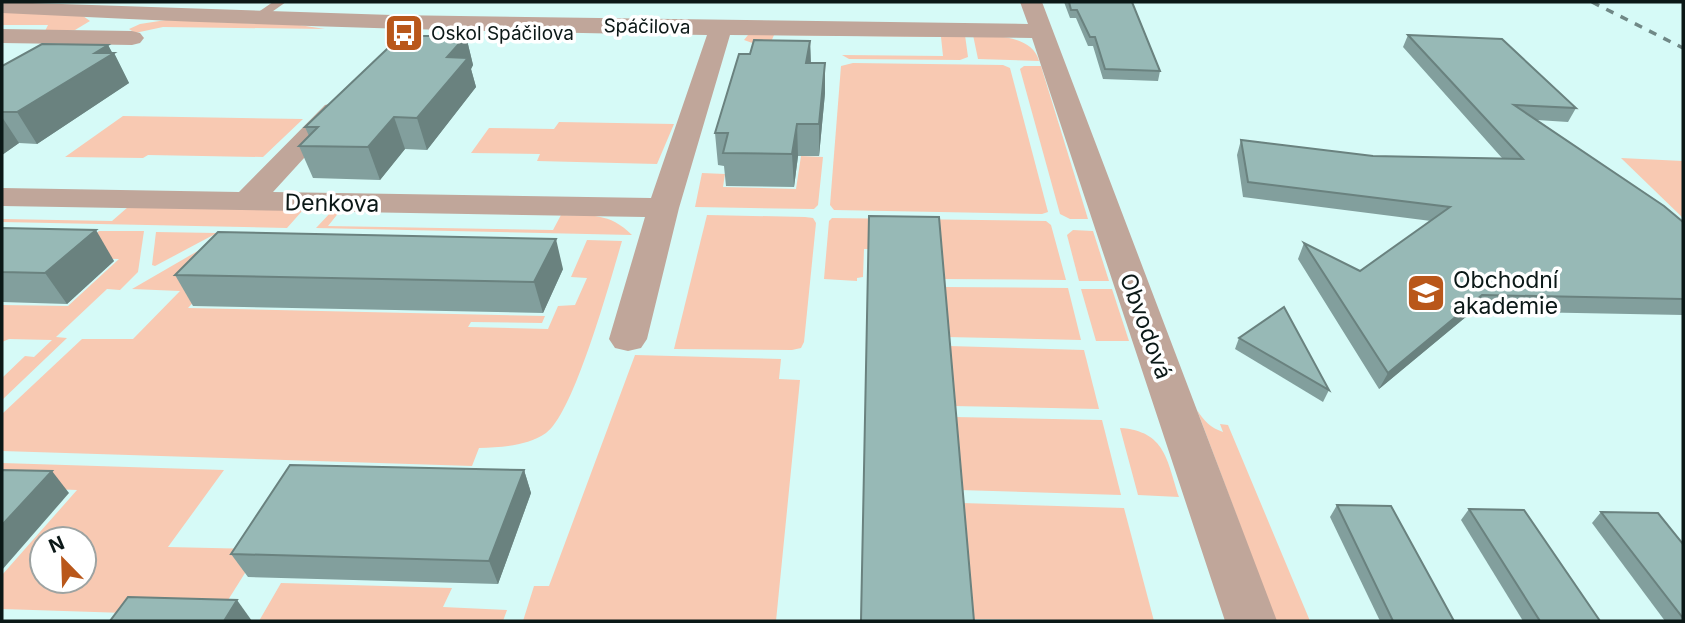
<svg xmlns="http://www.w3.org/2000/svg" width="1685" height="623" font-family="Inter,sans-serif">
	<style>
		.green { fill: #f8c9b2; fill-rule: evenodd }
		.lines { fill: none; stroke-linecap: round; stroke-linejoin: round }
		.lane { fill: #c0a69a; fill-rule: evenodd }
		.street { fill: #c0a69a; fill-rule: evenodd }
		.rail { stroke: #708886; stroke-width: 3.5; stroke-dasharray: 8 8; stroke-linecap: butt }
		.wall { fill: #829f9d }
		.shaded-wall { fill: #6a827f }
		.building { fill: #97b9b6; stroke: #6a827f; stroke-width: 2 }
		.labels { text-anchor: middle; stroke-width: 7; stroke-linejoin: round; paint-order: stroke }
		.far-street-label { font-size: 19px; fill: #0b1817; stroke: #fff }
		.far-poi-label { font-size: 19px; fill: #0b1817; stroke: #fff; text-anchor: start }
		.street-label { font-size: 23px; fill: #0b1817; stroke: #fff }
		.poi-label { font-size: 23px; fill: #0b1817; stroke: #fff; text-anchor: start }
	</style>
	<rect width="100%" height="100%" fill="#d6faf7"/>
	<!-- green -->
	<g class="green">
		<path d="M 2,11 L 83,16 L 90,21 L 75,30 L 45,31 L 48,25 L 2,25 Z"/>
		<path d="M 166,20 L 299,25 L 325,29 L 163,27 L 135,33 L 129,29 L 140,24 Z"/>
		<path d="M 748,35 L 965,35 L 968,57 L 960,60 L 849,59 L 842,55 L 943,56 L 941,37 L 774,35 L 771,42 L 758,45 L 744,40 Z"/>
		<path d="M 973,35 C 995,36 1032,35 1039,61 L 978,59 Z"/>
		<path d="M 853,63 L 1003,65 L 1010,68 L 1048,212 L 1042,214 L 834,210 L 830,205 L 841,66 Z"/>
		<path d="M 1024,66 L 1041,66 L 1088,219 L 1070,219 L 1060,214 L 1020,69 Z"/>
		<path d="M 123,116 L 303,119 L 263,157 L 148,155 L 143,158 L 65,157 Z"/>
		<path d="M 559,122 L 674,124 L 657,164 L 537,161 L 540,154 L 471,153 L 489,128 L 554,129 Z"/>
		<path d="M 801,156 L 823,157 L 818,205 L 814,209 L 695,207 L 702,173 L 725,174 L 723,187 L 796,189 Z"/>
		<path d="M 1621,158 L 1683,161 L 1683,218 Z"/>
		<path d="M 128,207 L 303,210 L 287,228 L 2,222 L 2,219 L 112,221 Z"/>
		<path d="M 332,211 L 340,211 L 328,226 L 553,230 L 561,215 C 591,216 609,212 632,235 L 316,228 Z"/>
		<path d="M 707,215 L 805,217 L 813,218 L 816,223 L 804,342 L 801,348 L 792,350 L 674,349 Z"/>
		<path d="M 832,218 L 1046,221 L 1051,225 L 1066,280 L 942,279 L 939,250 L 864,249 L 863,277 L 857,278 L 857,281 L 824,279 L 829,221 Z"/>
		<path d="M 1073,230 L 1093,231 L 1109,281 L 1079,281 L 1067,235 Z"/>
		<path d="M 99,231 L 144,231 L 138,272 L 120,290 L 107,289 L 56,337 L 67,338 L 2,400 L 2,378 L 25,356 L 34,357 L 52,340 L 9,339 L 2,342 L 2,305 L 68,306 L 119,259 L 67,258 Z"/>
		<path d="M 156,232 L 217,233 L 155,266 L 152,265 Z"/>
		<path d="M 227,234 L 232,261 L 188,308 L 545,316 L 542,323 L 471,322 L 468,327 L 548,329 L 558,306 L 575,305 L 587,278 L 571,277 L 587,240 L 622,241 C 611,278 574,414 546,433 C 527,446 502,447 479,448 L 472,466 L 2,451 L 2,414 L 82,339 L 133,339 L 180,291 L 132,289 Z"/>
		<path d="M 944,287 L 1068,288 L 1081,340 L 946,337 Z"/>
		<path d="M 1081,289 L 1112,289 L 1129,341 L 1096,341 Z"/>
		<path d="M 949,346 L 1084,350 L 1099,409 L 952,406 Z"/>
		<path d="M 635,355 L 781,359 L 779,379 L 800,380 L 776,621 L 523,621 L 534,586 L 549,586 Z"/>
		<path d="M 1197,410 C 1204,421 1211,428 1223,432 L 1220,424 L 1228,425 L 1310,621 L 1276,621 Z"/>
		<path d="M 955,417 L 1102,420 L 1121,495 L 959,490 Z"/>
		<path d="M 1120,428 C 1166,431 1167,461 1179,497 L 1138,495 Z"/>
		<path d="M 2,463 L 224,470 L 168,547 L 260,549 L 218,616 L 2,609 L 2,575 L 77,490 L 2,487 ZM 42,539 L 84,539 L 84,581 L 42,581 Z"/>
		<path d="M 962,503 L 1124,508 L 1154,621 L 970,619 Z"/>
		<path d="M 281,583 L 452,588 L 443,607 L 507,610 L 503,621 L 259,621 Z"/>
	</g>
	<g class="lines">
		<!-- lane -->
		<path class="lane" d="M 273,2 L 286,2 L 259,21 L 251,21 L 251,17 Z"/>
		<!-- street -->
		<g class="street">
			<path d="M 2,2 L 392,15 L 1028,24 L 1020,2 L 1042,2 L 1277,621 L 1225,621 L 1032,38 L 730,35 L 679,208 L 647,339 L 641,348 L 628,351 L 615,348 L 609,339 L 645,217 L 2,206 L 2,188 L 239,192 L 325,105 L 334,103 L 343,105 L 347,111 L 273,192 L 651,198 L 707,35 C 472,32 237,25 2,13 Z"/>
			<path d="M 2,29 L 132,31 L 140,33 L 144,38 L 140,43 L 132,45 L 2,43 Z"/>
		</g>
		<!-- rail -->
		<path class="rail" d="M 1592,2 L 1683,48"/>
	</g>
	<!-- wall -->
	<g class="wall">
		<path d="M 1064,2 L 1132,2 L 1160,71 L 1158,81 L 1103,79 L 1093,46 L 1088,46 L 1076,18 L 1070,18 Z"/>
		<path d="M 1408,35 L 1576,108 L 1568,122 L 1537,120 L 1683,222 L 1683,315 L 1473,311 L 1379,389 L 1298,259 L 1304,243 L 1360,271 L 1431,221 L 1243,197 L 1237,155 L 1241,140 L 1373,156 L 1502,158 L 1403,47 Z"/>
		<path d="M 466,36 L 473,65 L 471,69 L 476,87 L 427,150 L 405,149 L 380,180 L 313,178 L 299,146 L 309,136 L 305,127 L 397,49 Z"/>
		<path d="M 810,41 L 811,63 L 825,63 L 825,93 L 819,156 L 798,156 L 794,187 L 726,186 L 724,166 L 718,165 L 715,133 L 750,54 Z"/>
		<path d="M 108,45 L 112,53 L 114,53 L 129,83 L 37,144 L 19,143 L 2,155 L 2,66 Z"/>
		<path d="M 2,228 L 114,261 L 67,304 L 2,302 Z"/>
		<path d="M 563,269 L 543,313 L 193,306 L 175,275 Z"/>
		<path d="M 1239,338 L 1329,390 L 1323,402 L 1235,349 Z"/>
		<path d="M 524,470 L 531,493 L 498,584 L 248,577 L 231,554 Z"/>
		<path d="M 1337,505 L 1454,621 L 1380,621 L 1330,517 Z"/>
		<path d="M 1469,509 L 1600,621 L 1523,621 L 1461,520 Z"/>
		<path d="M 1601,512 L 1683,544 L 1683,621 L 1665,621 L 1592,523 Z"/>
	</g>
	<!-- shaded-wall -->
	<g class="shaded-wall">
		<path d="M 466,36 L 473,65 L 471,69 L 476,87 L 427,150 L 417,118 L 447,57 Z"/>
		<path d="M 810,41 L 811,70 L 806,63 Z"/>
		<path d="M 108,45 L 113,54 L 114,53 L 129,83 L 37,144 L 17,112 L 95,53 Z"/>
		<path d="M 825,63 L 825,93 L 819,156 L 819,124 Z"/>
		<path d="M 2,117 L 19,143 L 2,155 Z"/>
		<path d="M 394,117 L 405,149 L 380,180 L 368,147 Z"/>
		<path d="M 797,124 L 798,156 L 794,187 L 792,154 Z"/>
		<path d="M 96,230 L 114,261 L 67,304 L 45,273 Z"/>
		<path d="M 556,239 L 563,269 L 543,313 L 534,282 Z"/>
		<path d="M 1482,295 L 1473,311 L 1379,389 L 1388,373 Z"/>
		<path d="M 524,470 L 531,493 L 498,584 L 489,561 Z"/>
		<path d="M 52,471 L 69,493 L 2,570 L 2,525 Z"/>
		<path d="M 237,600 L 252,621 L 224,621 Z"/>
	</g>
	<!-- building -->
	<g class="building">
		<path d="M 1069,2 L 1132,2 L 1160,71 L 1105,69 L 1095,37 L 1090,37 L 1077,10 L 1071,10 Z"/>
		<path d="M 1408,35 L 1502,39 L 1576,108 L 1514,105 L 1664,206 L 1683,222 L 1683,299 L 1482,295 L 1388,373 L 1304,243 L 1360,271 L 1450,207 L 1248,182 L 1241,140 L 1373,156 L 1523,159 Z"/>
		<path d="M 411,36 L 466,36 L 447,57 L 468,58 L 417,118 L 394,117 L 368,147 L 299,146 L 318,127 L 305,127 L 387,49 L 397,49 Z"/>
		<path d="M 754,40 L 810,41 L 806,63 L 825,63 L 819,124 L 797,124 L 792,154 L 723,153 L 728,133 L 715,133 L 739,54 L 750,54 Z"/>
		<path d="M 42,44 L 108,45 L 95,53 L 114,53 L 17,112 L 2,112 L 2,66 Z"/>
		<path d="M 869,216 L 939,217 L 974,621 L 861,621 Z"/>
		<path d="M 2,228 L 96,230 L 45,273 L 2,272 Z"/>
		<path d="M 218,232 L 556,239 L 534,282 L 175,275 Z"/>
		<path d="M 1284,307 L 1329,390 L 1239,338 Z"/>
		<path d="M 290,465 L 524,470 L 489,561 L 231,554 Z"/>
		<path d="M 2,470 L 52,471 L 2,525 Z"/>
		<path d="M 1337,505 L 1391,506 L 1454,621 L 1393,621 Z"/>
		<path d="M 1469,509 L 1524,510 L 1600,621 L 1540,621 Z"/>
		<path d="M 1601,512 L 1658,513 L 1683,544 L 1683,618 Z"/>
		<path d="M 128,597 L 237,600 L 224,621 L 110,621 Z"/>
	</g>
	<!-- icons -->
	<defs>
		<g id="bus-square" transform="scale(2.0125)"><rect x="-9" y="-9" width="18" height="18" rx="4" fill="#b9571a" stroke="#fff"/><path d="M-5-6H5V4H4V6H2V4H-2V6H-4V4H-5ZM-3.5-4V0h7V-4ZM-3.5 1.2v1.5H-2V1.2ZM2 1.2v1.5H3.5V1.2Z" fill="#fff"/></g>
		<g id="school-square" transform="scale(2.0125)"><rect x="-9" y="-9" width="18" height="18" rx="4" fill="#b9571a" stroke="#fff"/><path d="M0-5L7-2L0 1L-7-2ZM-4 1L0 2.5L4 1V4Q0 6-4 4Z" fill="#fff"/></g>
	</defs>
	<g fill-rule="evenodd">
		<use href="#bus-square" x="404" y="33"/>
		<use href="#school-square" x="1426" y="293"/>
	</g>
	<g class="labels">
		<!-- far-street labels -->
		<g class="far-street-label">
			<text transform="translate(647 26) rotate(1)" y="7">Spáčilova</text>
		</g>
		<!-- far-poi labels -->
		<g class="far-poi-label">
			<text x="431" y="40">Oskol Spáčilova</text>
		</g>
		<!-- street labels -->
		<g class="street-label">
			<text transform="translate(332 203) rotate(1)" y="8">Denkova</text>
			<text transform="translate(1146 326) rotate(70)" y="8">Obvodová</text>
		</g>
		<!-- poi labels -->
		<g class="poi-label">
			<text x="1453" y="288">Obchodní<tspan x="1453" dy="26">akademie</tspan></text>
		</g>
	</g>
	<!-- border -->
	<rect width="1685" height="623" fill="none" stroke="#0b1817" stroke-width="7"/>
	<!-- north arrow -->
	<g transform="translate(63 560) rotate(337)"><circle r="33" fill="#ffffff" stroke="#9da3a2" stroke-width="2"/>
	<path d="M0-5L12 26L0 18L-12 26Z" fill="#b9571a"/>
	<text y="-10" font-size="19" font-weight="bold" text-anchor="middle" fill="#0b1817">N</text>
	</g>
</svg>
